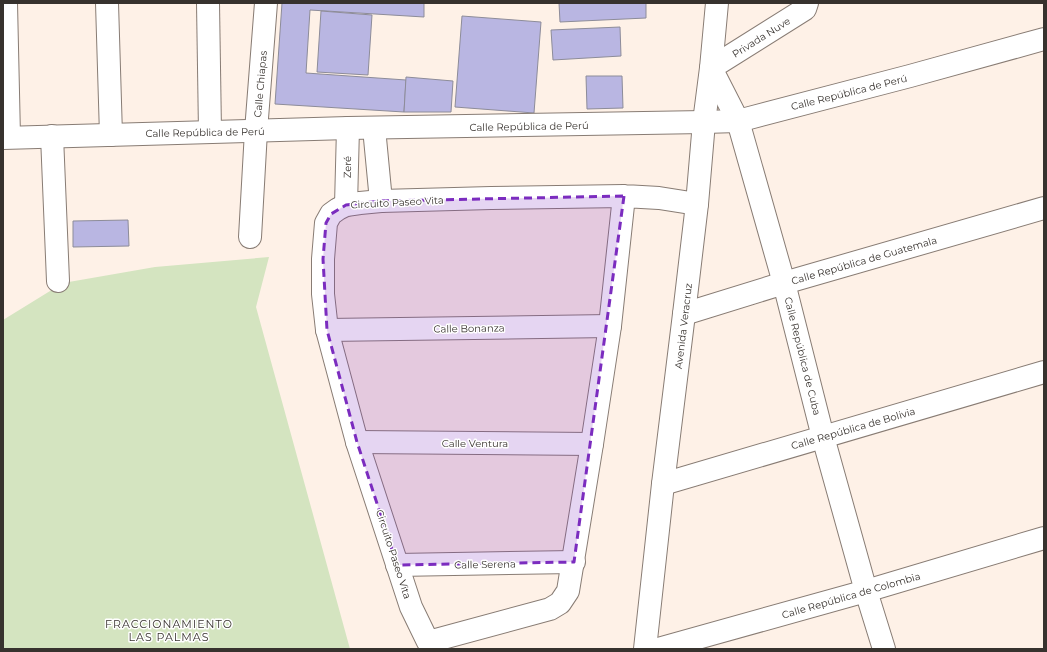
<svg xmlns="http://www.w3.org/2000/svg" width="1047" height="652" font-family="Montserrat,sans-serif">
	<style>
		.green { fill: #d4e4c0 }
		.building { fill: #b9b6e2; stroke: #8d8c99 }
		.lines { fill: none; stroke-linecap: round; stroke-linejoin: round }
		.minor-casing { stroke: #887c74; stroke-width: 24 }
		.minor { stroke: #fff; stroke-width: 22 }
		.marked { fill: #7b2cbf; fill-opacity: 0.2; stroke: #7b2cbf; stroke-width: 3; stroke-dasharray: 8 5; stroke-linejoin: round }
		.labels { text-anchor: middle; stroke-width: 3; stroke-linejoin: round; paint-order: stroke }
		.street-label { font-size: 10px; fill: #37322e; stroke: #fff }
		.neighbourhood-label { font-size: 11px; letter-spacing: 1px; fill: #37322e; stroke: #fff }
	</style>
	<rect width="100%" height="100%" fill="#fef1e7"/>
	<!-- green -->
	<path class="green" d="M 269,257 L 256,307 L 350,649 L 3,649 L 3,320 L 63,283 L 155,267 Z"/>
	<!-- building -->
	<g class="building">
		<path d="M 282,3 L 424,3 L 424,17 L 310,10 L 306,73 L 406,80 L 404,112 L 275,104 Z"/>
		<path d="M 559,3 L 646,3 L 646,18 L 560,22 Z"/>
		<path d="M 321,11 L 372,15 L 368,75 L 317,72 Z"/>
		<path d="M 462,16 L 541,22 L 534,113 L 455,107 Z"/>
		<path d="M 620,27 L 621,56 L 553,60 L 551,30 Z"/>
		<path d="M 586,76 L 622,76 L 623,108 L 587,109 Z"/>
		<path d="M 406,77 L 453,81 L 451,112 L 404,112 Z"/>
		<path d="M 128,220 L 129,246 L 73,247 L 73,221 Z"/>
	</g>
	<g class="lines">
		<!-- minor casing -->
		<g class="minor-casing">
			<g id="minor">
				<path d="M 6,3 L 9,137"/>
				<path d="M 107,3 L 111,135"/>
				<path d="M 208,3 L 210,132"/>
				<path d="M 807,3 L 805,9 L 711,68 L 738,121 L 784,283 L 823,437 L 866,591 L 884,649"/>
				<path d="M 374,128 L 381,201"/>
				<path d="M 52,136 L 58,281"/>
				<path d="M 3,138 L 348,128 L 704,122 L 738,121 L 910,76 L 1044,39"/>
				<path d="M 624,196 L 610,326 L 592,444 L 568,591 L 560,603 L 550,609 L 428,642 L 411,607 L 357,442 L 327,330 L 323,294 L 323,259 L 326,223 L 331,214 L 338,209 L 346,205 L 360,203 L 381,201 L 491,198 L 624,196 L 659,198 L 697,204"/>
				<path d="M 346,205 L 348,128"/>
				<path d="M 250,237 L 256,131 L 266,3"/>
				<path d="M 684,314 L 784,283 L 1044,208"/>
				<path d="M 327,330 L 610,326"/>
				<path d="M 357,442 L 592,444"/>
				<path d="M 663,484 L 1044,372"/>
				<path d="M 397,565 L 574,562"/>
				<path d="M 645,649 L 663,484 L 684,314 L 697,204 L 704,122 L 711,68 L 717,3"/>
				<path d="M 658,649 L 866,591 L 1044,538"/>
			</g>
		</g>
		<!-- minor -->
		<use href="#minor" class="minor"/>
	</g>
	<!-- marked area -->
	<path class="marked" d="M 624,196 L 574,562 L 397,565 L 357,442 L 327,330 L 323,259 L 326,223 L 331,214 L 346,205 L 381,201 Z"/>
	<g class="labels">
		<!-- street labels -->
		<g class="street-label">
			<text transform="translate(761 37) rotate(-32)" y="4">Privada Nuve</text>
			<text transform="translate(260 84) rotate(-85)" y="4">Calle Chiapas</text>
			<text transform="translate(849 92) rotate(-14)" y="4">Calle República de Perú</text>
			<text transform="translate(529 126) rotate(-1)" y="4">Calle República de Perú</text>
			<text transform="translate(205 132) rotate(-1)" y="4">Calle República de Perú</text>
			<text transform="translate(347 167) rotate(-89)" y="4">Zeré</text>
			<text transform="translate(397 202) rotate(-3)" y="4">Circuito Paseo Vita</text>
			<text transform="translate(864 260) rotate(-16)" y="4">Calle República de Guatemala</text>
			<text transform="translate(683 326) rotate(-83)" y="4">Avenida Veracruz</text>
			<text transform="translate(469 328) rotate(-1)" y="4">Calle Bonanza</text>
			<text transform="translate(803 356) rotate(76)" y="4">Calle República de Cuba</text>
			<text transform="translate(853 428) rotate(-16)" y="4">Calle República de Bolivia</text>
			<text x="475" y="447">Calle Ventura</text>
			<text transform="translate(394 554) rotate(72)" y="4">Circuito Paseo Vita</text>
			<text transform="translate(485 564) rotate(-1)" y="4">Calle Serena</text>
			<text transform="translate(851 595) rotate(-16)" y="4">Calle República de Colombia</text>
		</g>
		<!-- neighbourhood labels -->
		<g class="neighbourhood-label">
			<text x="169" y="628">FRACCIONAMIENTO<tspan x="169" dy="13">LAS PALMAS</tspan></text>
		</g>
	</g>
	<!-- border -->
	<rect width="1047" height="652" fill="none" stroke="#37322e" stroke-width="8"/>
</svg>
